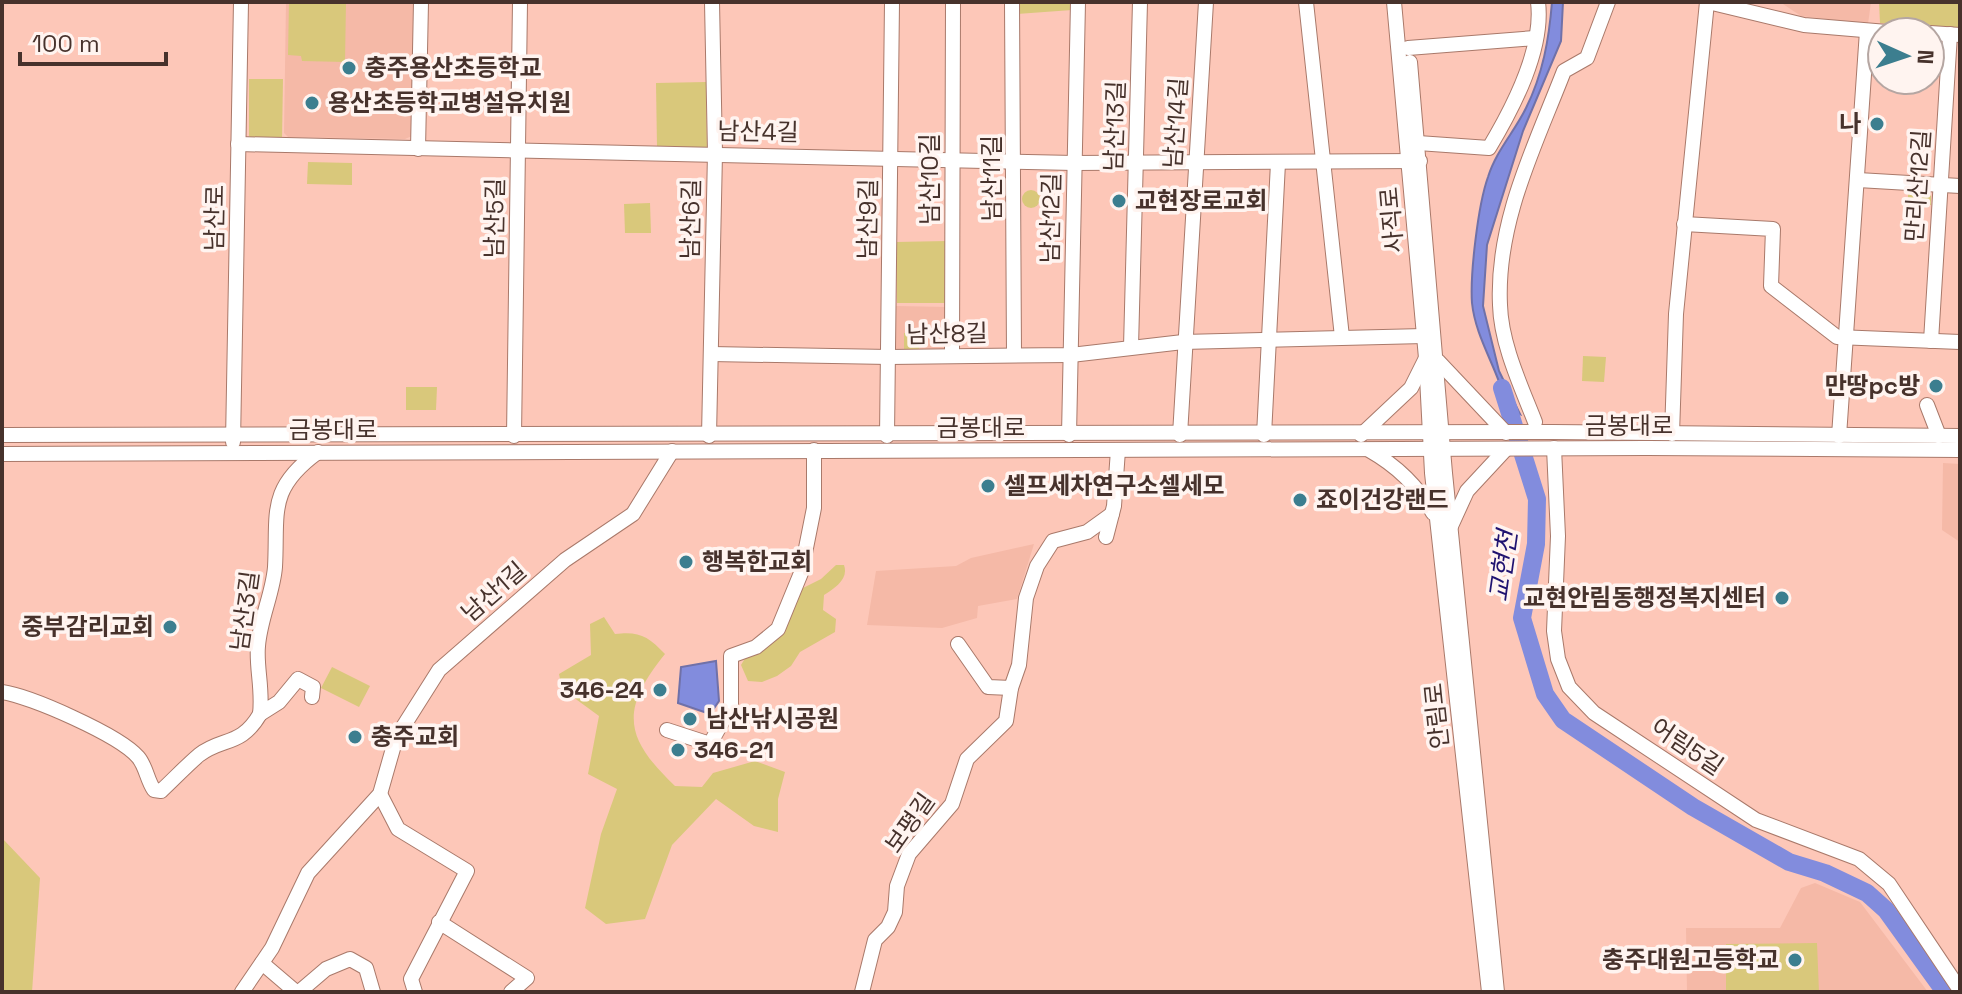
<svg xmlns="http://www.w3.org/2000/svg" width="1962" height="994" font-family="'Space Grotesk','Noto Sans KR',sans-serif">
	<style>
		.built { fill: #f5b9a7 }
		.green { fill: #d9c87b }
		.water { fill: #828cdd; stroke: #7071a8; stroke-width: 2 }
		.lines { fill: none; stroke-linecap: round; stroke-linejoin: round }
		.river { stroke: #828cdd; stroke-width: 18 }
		.minor-casing { stroke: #a9796a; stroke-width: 16 }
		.minor { stroke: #fff; stroke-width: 14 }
		.poi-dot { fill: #3c7e8f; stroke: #fff4f0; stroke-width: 3 }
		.labels { text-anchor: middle; stroke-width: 7; stroke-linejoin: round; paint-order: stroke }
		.poi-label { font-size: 24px; font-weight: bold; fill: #47322c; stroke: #fff4f0; text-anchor: start }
		.street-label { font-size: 24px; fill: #47322c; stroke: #fff4f0 }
		.water-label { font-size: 26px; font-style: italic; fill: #1f1270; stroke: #fff4f0 }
	</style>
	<rect width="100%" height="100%" fill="#fdc7b8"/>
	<!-- built -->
	<g class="built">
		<path d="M 286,2 L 413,2 L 412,136 L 405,139 L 288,137 L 284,133 Z"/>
		<path d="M 1780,2 L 1871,2 L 1868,24 L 1801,16 Z"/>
		<path d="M 896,306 L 948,307 L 947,353 L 895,353 Z"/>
		<path d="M 1943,463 L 1960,464 L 1960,542 L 1942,530 Z"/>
		<path d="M 1034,544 L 1017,599 L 978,606 L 977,618 L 942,628 L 867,625 L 876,571 L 956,566 L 971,558 Z"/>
		<path d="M 1815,883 L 1860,902 L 1928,992 L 1687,992 L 1686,928 L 1780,928 L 1801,888 Z"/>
	</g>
	<!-- green -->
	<g class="green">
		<path d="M 289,2 L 346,2 L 345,62 L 302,61 L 301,56 L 288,55 Z"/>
		<path d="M 1017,2 L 1072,2 L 1072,10 L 1017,14 Z"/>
		<path d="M 1879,2 L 1960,2 L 1960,28 L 1880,23 Z"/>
		<path d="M 249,79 L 283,79 L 282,140 L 252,139 L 249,136 Z"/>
		<path d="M 706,82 L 707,148 L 657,148 L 656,83 Z"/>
		<path d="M 308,162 L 352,163 L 352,185 L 307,184 Z"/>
		<circle cx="1031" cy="199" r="9"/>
		<path d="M 1908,191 L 1926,191 L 1931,196 L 1931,205 L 1908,205 Z"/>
		<path d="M 650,203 L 651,233 L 625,233 L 624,204 Z"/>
		<path d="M 947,241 L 947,303 L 897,303 L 896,242 Z"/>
		<path d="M 904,333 L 920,333 L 919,350 L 904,350 Z"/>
		<path d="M 1583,356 L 1606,357 L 1604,382 L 1582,381 Z"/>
		<path d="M 406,387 L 437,387 L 436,410 L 406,410 Z"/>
		<path d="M 836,565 L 844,565 C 849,579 835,588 824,595 L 823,610 L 836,619 L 835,632 L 800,652 L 791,666 L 777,676 L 762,682 L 748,681 L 741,665 L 747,655 L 761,650 L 799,590 L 821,579 Z"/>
		<path d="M 604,617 L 615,634 C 639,631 648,636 665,654 C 619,711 625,738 675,786 L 702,787 L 713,773 L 755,761 L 785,772 L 778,799 L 778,832 L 754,826 L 716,799 L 672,845 L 645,919 L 606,924 L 585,908 L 601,834 L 617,789 L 588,774 L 599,716 L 562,689 L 559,674 L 591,655 L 590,624 Z"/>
		<path d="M 332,667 L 370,686 L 359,707 L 321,688 Z"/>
		<path d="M 2,838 L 40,878 L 32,992 L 2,992 Z"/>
		<path d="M 1817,943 L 1819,992 L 1726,992 L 1726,944 Z"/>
	</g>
	<!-- water -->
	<g class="water">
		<path d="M 1552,2 L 1563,2 L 1561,41 L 1523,131 L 1487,245 L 1483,306 L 1499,371 L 1520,414 L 1506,407 C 1500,371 1476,341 1472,303 C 1470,274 1478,205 1488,177 C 1496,151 1515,131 1526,108 C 1543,74 1549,39 1552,2 Z"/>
		<path d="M 716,661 L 719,701 L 710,714 L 678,703 L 681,667 Z"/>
	</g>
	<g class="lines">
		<!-- river -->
		<path class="river" d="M 1502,388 L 1537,499 L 1536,544 L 1522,618 L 1545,694 L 1563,720 L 1693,807 L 1789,862 L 1825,873 L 1867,893 L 1886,910 L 1945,992"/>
		<!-- minor casing -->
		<g class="minor-casing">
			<g id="minor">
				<path d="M 1012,2 L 1014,354"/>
				<path d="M 1306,2 L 1342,337"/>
				<path d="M 1394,2 L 1426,358 L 1432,473 L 1489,992"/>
				<path d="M 1708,2 L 1804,25 L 1887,32"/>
				<path d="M 1930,33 L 1960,35"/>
				<path d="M 1408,48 L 1535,38"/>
				<path d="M 1410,62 L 1445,473 L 1497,992"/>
				<path d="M 1418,143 L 1489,148 C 1513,108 1544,49 1538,2"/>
				<path d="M 238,144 L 1074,163 L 1420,161"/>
				<path d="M 418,149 L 421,2"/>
				<path d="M 1858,180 L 1960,186"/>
				<path d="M 1684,224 L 1773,229 L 1771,286 L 1837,337 L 1960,342"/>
				<path d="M 1931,341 L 1950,34"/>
				<path d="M 1131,347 L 1140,2"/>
				<path d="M 711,354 L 889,357 L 1071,355 L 1183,342 L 1424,336"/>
				<path d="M 952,355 L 953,2"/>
				<path d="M 1438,361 L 1506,433"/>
				<path d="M 1927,405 L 1939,436"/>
				<path d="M 1535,422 C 1521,386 1501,344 1500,305 C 1496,222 1535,146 1564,71 L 1587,58 L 1608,2"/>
				<path d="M 1672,434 L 1676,314 L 1707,2"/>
				<path d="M 2,435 L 1553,432 L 1960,436"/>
				<path d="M 1069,435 L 1078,2"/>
				<path d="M 1180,435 L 1206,2"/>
				<path d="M 1264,435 L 1278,163"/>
				<path d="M 1361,435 L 1411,388 L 1426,358"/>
				<path d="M 514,436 L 520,2"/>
				<path d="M 709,436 L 715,153 L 712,2"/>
				<path d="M 887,436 L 892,2"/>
				<path d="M 1839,436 L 1867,31"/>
				<path d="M 233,442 L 241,2"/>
				<path d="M 1554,448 L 1558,536 L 1554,631 L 1558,659 L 1569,687 L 1594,713 L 1756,820 L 1859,859 L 1889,884 L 1960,990"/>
				<path d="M 1369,450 C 1397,466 1417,485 1433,513"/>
				<path d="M 2,454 L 1647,448 L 1960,450"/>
				<path d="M 1451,526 L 1467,491 L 1506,449"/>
				<path d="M 1106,537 L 1114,506 L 1118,450"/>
				<path d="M 958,644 L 988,687 L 1011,688"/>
				<path d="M 2,692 C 30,696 119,735 138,757 C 146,766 147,780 154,790 L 161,791 C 174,779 186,766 199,755 C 222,737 241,747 260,714"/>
				<path d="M 312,697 L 313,687 L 298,679 L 279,702 L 260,714 C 263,689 256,667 258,646 C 260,619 273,593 275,567 C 278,513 267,489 318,452"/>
				<path d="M 667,730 L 710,744 L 731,706 L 731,656 L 756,647 L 778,629 L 801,573 L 814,508 L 814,450"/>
				<path d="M 380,794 L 398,829 L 467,871 L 411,979 L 415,992"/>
				<path d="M 439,922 L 527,978 L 511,992"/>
				<path d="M 262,963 L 296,992"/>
				<path d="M 242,992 L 272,948 L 308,873 L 380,794 L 396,738 L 439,670 L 565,560 L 633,514 L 672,451"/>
				<path d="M 299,992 L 326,969 L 350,959 L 366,968 L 373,992"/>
				<path d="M 862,992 L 875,940 L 888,927 L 895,912 L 897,886 L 909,854 L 952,804 L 967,759 L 1006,721 L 1011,688 L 1019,665 L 1026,598 L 1037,566 L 1053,541 L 1087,532 L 1112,514"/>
			</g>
		</g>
		<!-- minor -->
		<use href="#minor" class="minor"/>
	</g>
	<!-- markers -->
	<g class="poi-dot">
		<circle cx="349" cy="68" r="8"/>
		<circle cx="312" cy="103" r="8"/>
		<circle cx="1877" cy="124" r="8"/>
		<circle cx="1119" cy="201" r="8"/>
		<circle cx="1936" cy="386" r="8"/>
		<circle cx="988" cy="486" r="8"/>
		<circle cx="1300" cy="500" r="8"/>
		<circle cx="686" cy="562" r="8"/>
		<circle cx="1782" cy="598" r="8"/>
		<circle cx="170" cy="627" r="8"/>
		<circle cx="660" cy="690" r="8"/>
		<circle cx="690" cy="719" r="8"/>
		<circle cx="355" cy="737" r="8"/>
		<circle cx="678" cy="750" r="8"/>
		<circle cx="1795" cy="960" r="8"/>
	</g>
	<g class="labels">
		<!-- poi labels -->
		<g class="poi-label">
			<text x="365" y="76">충주용산초등학교</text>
			<text x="328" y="111">용산초등학교병설유치원</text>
			<text x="1861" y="132" text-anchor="end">나</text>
			<text x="1135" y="209">교현장로교회</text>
			<text x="1920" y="394" text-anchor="end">만땅pc방</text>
			<text x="1004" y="494">셀프세차연구소셀세모</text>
			<text x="1316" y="508">죠이건강랜드</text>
			<text x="702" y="570">행복한교회</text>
			<text x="1766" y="606" text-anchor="end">교현안림동행정복지센터</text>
			<text x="154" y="635" text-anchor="end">중부감리교회</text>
			<text x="644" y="698" text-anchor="end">346-24</text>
			<text x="706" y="727">남산낚시공원</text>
			<text x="371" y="745">충주교회</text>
			<text x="694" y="758">346-21</text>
			<text x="1779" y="968" text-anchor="end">충주대원고등학교</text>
		</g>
		<!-- street labels -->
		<g class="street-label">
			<text transform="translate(1176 123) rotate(-86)" y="8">남산14길</text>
			<text transform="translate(1115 126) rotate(-88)" y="8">남산13길</text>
			<text transform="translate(758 132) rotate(1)" y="8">남산4길</text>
			<text transform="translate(992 178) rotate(-90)" y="8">남산11길</text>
			<text transform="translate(930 179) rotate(-90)" y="8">남산10길</text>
			<text transform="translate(1918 186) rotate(-86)" y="8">만리산12길</text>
			<text transform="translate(215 218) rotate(-89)" y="8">남산로</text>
			<text transform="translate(495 218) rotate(-89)" y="8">남산5길</text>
			<text transform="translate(1051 218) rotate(-89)" y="8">남산12길</text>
			<text transform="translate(691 219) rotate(-89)" y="8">남산6길</text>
			<text transform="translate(868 219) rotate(-89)" y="8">남산9길</text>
			<text transform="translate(1392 220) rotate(-95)" y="8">사직로</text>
			<text transform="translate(947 334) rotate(-1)" y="8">남산8길</text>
			<text x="1629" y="434">금봉대로</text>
			<text x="981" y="436">금봉대로</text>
			<text x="333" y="438">금봉대로</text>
			<text transform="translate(494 592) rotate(-41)" y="8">남산1길</text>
			<text transform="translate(245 611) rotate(-82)" y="8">남산3길</text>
			<text transform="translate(1437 716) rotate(-96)" y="8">안림로</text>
			<text transform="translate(1687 747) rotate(34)" y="8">어림5길</text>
			<text transform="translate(910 823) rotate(-55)" y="8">보평길</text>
		</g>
		<!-- water labels -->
		<g class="water-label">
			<text transform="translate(1503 566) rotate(-82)" y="9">교현천</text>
		</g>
	</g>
	<!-- border -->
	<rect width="1962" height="994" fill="none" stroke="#47322c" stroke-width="8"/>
	<!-- north arrow -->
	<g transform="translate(1906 56) rotate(93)"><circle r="38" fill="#fff4f0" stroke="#b5a6a2" stroke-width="2"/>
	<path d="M0-6L14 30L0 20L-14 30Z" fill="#3c7e8f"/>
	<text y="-12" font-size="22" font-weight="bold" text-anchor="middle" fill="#47322c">N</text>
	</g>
	<!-- scale -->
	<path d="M20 52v12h146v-12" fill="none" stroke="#47322c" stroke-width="4"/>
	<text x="32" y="52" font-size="24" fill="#47322c" stroke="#fff4f0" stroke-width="6" paint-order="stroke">100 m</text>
</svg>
